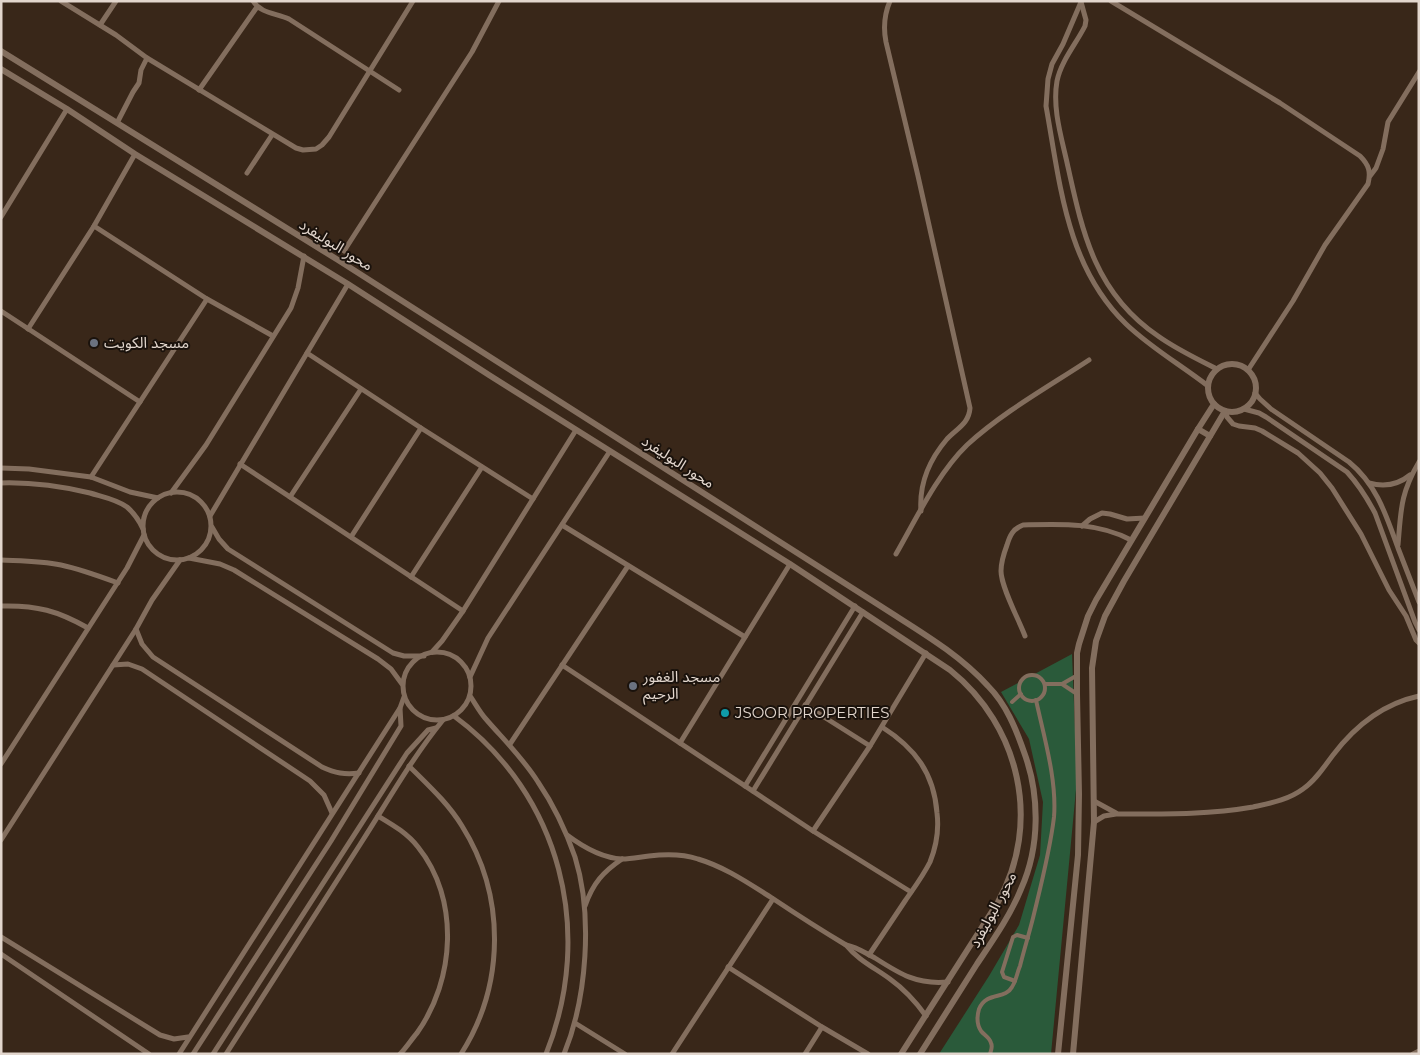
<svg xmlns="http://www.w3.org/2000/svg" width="1420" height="1055" font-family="Montserrat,'Noto Sans Arabic',sans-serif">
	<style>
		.green { fill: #2a5a3a }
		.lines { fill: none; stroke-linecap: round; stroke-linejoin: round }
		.pedestrian { stroke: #836e5e; stroke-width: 4 }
		.minor { stroke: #836e5e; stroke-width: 5 }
		.tertiary { stroke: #836e5e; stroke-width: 6 }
		.worship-dot { fill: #6b7280; stroke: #1a120c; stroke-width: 2 }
		.culture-dot { fill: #0f9aa8; stroke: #1a120c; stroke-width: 2 }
		.labels { text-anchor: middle; stroke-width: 4; stroke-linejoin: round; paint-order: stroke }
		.street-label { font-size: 15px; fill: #e2d6cd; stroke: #1a120c }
		.poi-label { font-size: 15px; fill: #e2d6cd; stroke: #1a120c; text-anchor: start }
	</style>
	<rect width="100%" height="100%" fill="#392719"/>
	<!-- green -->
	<path class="green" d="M 1072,654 L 1077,779 L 1051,1054 L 939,1054 L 989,976 L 1019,925 L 1040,855 L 1043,802 L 1029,739 L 1001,692 Z"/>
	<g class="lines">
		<!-- pedestrian -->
		<g class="pedestrian">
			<circle cx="1032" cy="688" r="13"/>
			<path d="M 1045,684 L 1062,684 L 1076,676"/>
			<path d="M 1062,684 L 1077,694"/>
			<path d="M 1012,702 L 1021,694"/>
			<path d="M 1015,981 L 1004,977 L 1002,972 L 1013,937 L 1017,935 L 1028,938"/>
			<path d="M 990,1054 C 991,1050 993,1047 991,1043 C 990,1038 984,1035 981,1031 C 977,1025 977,1016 979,1009 C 987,991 1005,1000 1012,987 C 1016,981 1017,973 1020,966 C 1024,950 1029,934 1033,918 C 1041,885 1050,851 1054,817 C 1057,780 1044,737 1036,700"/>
		</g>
		<!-- minor -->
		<g class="minor">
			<path d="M 61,1 L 116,35 L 147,58 L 296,148 L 303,150 L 316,149 L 322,145 L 329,137 L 413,1"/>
			<path d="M 253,1 C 261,14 277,13 289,19 L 399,90"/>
			<path d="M 890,1 C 884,15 883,27 886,42 L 918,176 L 970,408 C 969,424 956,429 947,439 C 930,459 919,484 921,511"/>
			<path d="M 1111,1 L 1280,103 L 1360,156 C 1369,165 1371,172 1368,184 L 1325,245 L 1293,301 L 1248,370"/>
			<path d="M 1081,2 L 1063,44 L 1052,64 L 1048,79 L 1046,106 C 1060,183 1066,266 1126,324 C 1151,348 1181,365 1208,386"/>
			<path d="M 1081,2 L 1086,20 L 1085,26 C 1076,44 1061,61 1057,81 C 1052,109 1062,139 1068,167 C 1083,235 1096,294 1158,336 C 1176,349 1197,359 1217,369"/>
			<path d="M 100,25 L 116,1"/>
			<path d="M 199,90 L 257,7"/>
			<path d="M 117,123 L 133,92 L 139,83 L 141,70 L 147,58"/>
			<path d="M 247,173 L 272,135"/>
			<path d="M 1370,176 L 1376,168 L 1383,149 L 1388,122 L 1419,72"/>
			<path d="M 1,217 L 67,109"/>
			<path d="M 94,226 L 207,299 L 273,336"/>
			<path d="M 344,251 L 472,52 L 499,1"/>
			<path d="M 1,311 L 140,402"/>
			<path d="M 28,329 L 94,226 L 135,154"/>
			<path d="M 307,353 L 421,428 L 533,499"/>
			<path d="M 1255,393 L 1260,399 L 1271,409 L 1349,462 C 1377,485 1386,515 1398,548 C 1405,566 1412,584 1419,602"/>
			<path d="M 1244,409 L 1259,413 L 1266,417 L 1347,472 C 1359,485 1367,498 1375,513 L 1415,622 L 1419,630"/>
			<path d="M 1226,411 L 1227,417 L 1233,424 L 1239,426 L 1255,428 L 1262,431 L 1298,453 L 1320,473 L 1332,488 L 1361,534 L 1389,590 L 1406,616 L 1416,640 L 1419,643"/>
			<path d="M 240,464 L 463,611"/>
			<path d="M 1,468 L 29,469 L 91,477 L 130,492 L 158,498"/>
			<path d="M 91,477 L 207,299"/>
			<path d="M 1,483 C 33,482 60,486 90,493 C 103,497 116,499 127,507 C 134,513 139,520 143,529"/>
			<path d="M 1369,483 C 1384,487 1398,485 1410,475"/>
			<circle cx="177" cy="526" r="34"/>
			<path d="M 171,493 L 206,445 L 291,308 L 298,288 L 304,256"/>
			<path d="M 290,497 L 361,389"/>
			<path d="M 210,516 L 348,284"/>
			<path d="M 562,525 L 745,637"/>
			<path d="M 1082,526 L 1090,519 L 1102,513 L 1110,514 L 1127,519 L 1145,518"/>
			<path d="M 212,527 L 219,539 L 228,549 L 393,653 L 404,656 L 424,656"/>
			<path d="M 351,537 L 421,428"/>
			<path d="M 1398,545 C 1401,511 1400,494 1419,462"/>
			<path d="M 896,554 C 916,519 938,473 967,445 C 1003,412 1048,387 1089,360"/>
			<path d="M 189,558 L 220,564 L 234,570 L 378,659 L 391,669 L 402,684"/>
			<path d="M 1,560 C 21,561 41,561 61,565 C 80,569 99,576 118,583"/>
			<path d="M 411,577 L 482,467"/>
			<path d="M 1,606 C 37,605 58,611 88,628"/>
			<path d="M 136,629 L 142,644 L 153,657 L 322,767 C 335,773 345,775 359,773"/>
			<path d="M 1025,636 C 1019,620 1001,587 1001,571 C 1001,562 1004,553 1007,545 C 1010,535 1013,529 1023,525 C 1061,524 1097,522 1131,540"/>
			<circle cx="437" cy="686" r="34"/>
			<path d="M 432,652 L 442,641 L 463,611 L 576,430"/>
			<path d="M 113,665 L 128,664 L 142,669 L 310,781 L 324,795 L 332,813"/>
			<path d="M 562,665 L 813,831 L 911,892"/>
			<path d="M 470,677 L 488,638 L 610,451"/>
			<path d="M 470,696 C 475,703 479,711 485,718 C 503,739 523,758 538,782 C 553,804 566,831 575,857 C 593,915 587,998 564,1054"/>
			<path d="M 805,705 L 870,746"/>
			<path d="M 454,716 C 561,795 595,932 546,1054"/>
			<path d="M 680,743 L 790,564"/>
			<path d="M 510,744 L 628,566"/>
			<path d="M 1,764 L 127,568 L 144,535"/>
			<path d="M 409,766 C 428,785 448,803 462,826 C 506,896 505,985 461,1054"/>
			<path d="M 745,786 L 855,606"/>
			<path d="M 753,791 L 863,612"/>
			<path d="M 1094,801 L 1116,813"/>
			<path d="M 378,816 C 393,825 407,833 418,847 C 460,899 455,980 417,1033 C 411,1040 406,1048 400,1054"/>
			<path d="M 1094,822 L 1104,816 L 1116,814 C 1162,814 1207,815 1253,807 C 1271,803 1288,800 1303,789 C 1315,781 1324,767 1333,755 C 1355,726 1382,704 1419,696"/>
			<path d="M 813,831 L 870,746 L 926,653"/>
			<path d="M 567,835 C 583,847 601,858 622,859 C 631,859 640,857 649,856 C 665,854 683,854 698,859 C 725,867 748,883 772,898 C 796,914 821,930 846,945 C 858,960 875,968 890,979 C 904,989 916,1002 926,1016"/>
			<path d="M 1,840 L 136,629 L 152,600 L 180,560"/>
			<path d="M 585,906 C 593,883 603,872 622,859"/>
			<path d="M 1,937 L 160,1035 L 174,1039 L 188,1037"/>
			<path d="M 846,945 C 857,947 865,953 875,958 C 900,974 917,985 948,982"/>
			<path d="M 1,954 L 149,1054"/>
			<path d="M 869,955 C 881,937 893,919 905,901 C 914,888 923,876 930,862 C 936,847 939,829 937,813 C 934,773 915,748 882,727"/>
			<path d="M 728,967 L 822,1027 L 868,1054"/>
			<path d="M 575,1023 L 625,1054"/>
			<path d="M 179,1054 L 400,708 L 404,697"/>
			<path d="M 193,1054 L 331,841 L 401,726 L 400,708"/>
			<path d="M 213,1054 L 407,753 L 428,730 L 436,728"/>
			<path d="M 226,1054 C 271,983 316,913 361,843 C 388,801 412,758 443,720"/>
			<path d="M 672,1054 L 773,899"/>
			<path d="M 805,1054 L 822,1027"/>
			<path d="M 1413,1054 L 1419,1051"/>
		</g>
		<!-- tertiary -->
		<g class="tertiary">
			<path d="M 1,51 L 338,260 L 882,607 C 919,631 958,653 988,686 C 1006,704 1016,729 1024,752 C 1040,795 1040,847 1021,889 C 1010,916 993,940 977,964 C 958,994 939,1024 920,1054"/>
			<path d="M 1,69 L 67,109 L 135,154 L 348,284 L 489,375 L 790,564 L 950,670 C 1020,726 1042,823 998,902 L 901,1054"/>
			<circle cx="1232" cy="388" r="24"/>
			<path d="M 1198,429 L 1210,436"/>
			<path d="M 1058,1054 L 1078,855 L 1079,794 L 1077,694 L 1077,653 L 1079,644 L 1088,616 L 1096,600 L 1198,429 L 1214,404"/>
			<path d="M 1073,1054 L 1094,822 L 1092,668 L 1096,641 L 1105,616 L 1124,581 L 1225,411"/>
		</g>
	</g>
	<!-- markers -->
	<g class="worship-dot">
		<circle cx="94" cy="343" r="5"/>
		<circle cx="633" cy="686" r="5"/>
	</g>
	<circle class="culture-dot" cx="725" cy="713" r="5"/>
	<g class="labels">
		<!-- street labels -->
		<g class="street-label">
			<text transform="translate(336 245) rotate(32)" y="5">محور البوليفرد</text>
			<text transform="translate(678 462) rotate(33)" y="5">محور البوليفرد</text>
			<text transform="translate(993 910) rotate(-62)" y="5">محور البوليفرد</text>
		</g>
		<!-- poi labels -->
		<g class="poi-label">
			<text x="104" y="348">مسجد الكويت</text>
			<text x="643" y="682">مسجد الغفور<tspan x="643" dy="17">الرحيم</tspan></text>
			<text x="735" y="718">JSOOR PROPERTIES</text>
		</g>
	</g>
	<!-- border -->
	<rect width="1420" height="1055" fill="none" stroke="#e2d6cd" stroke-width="5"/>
</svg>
